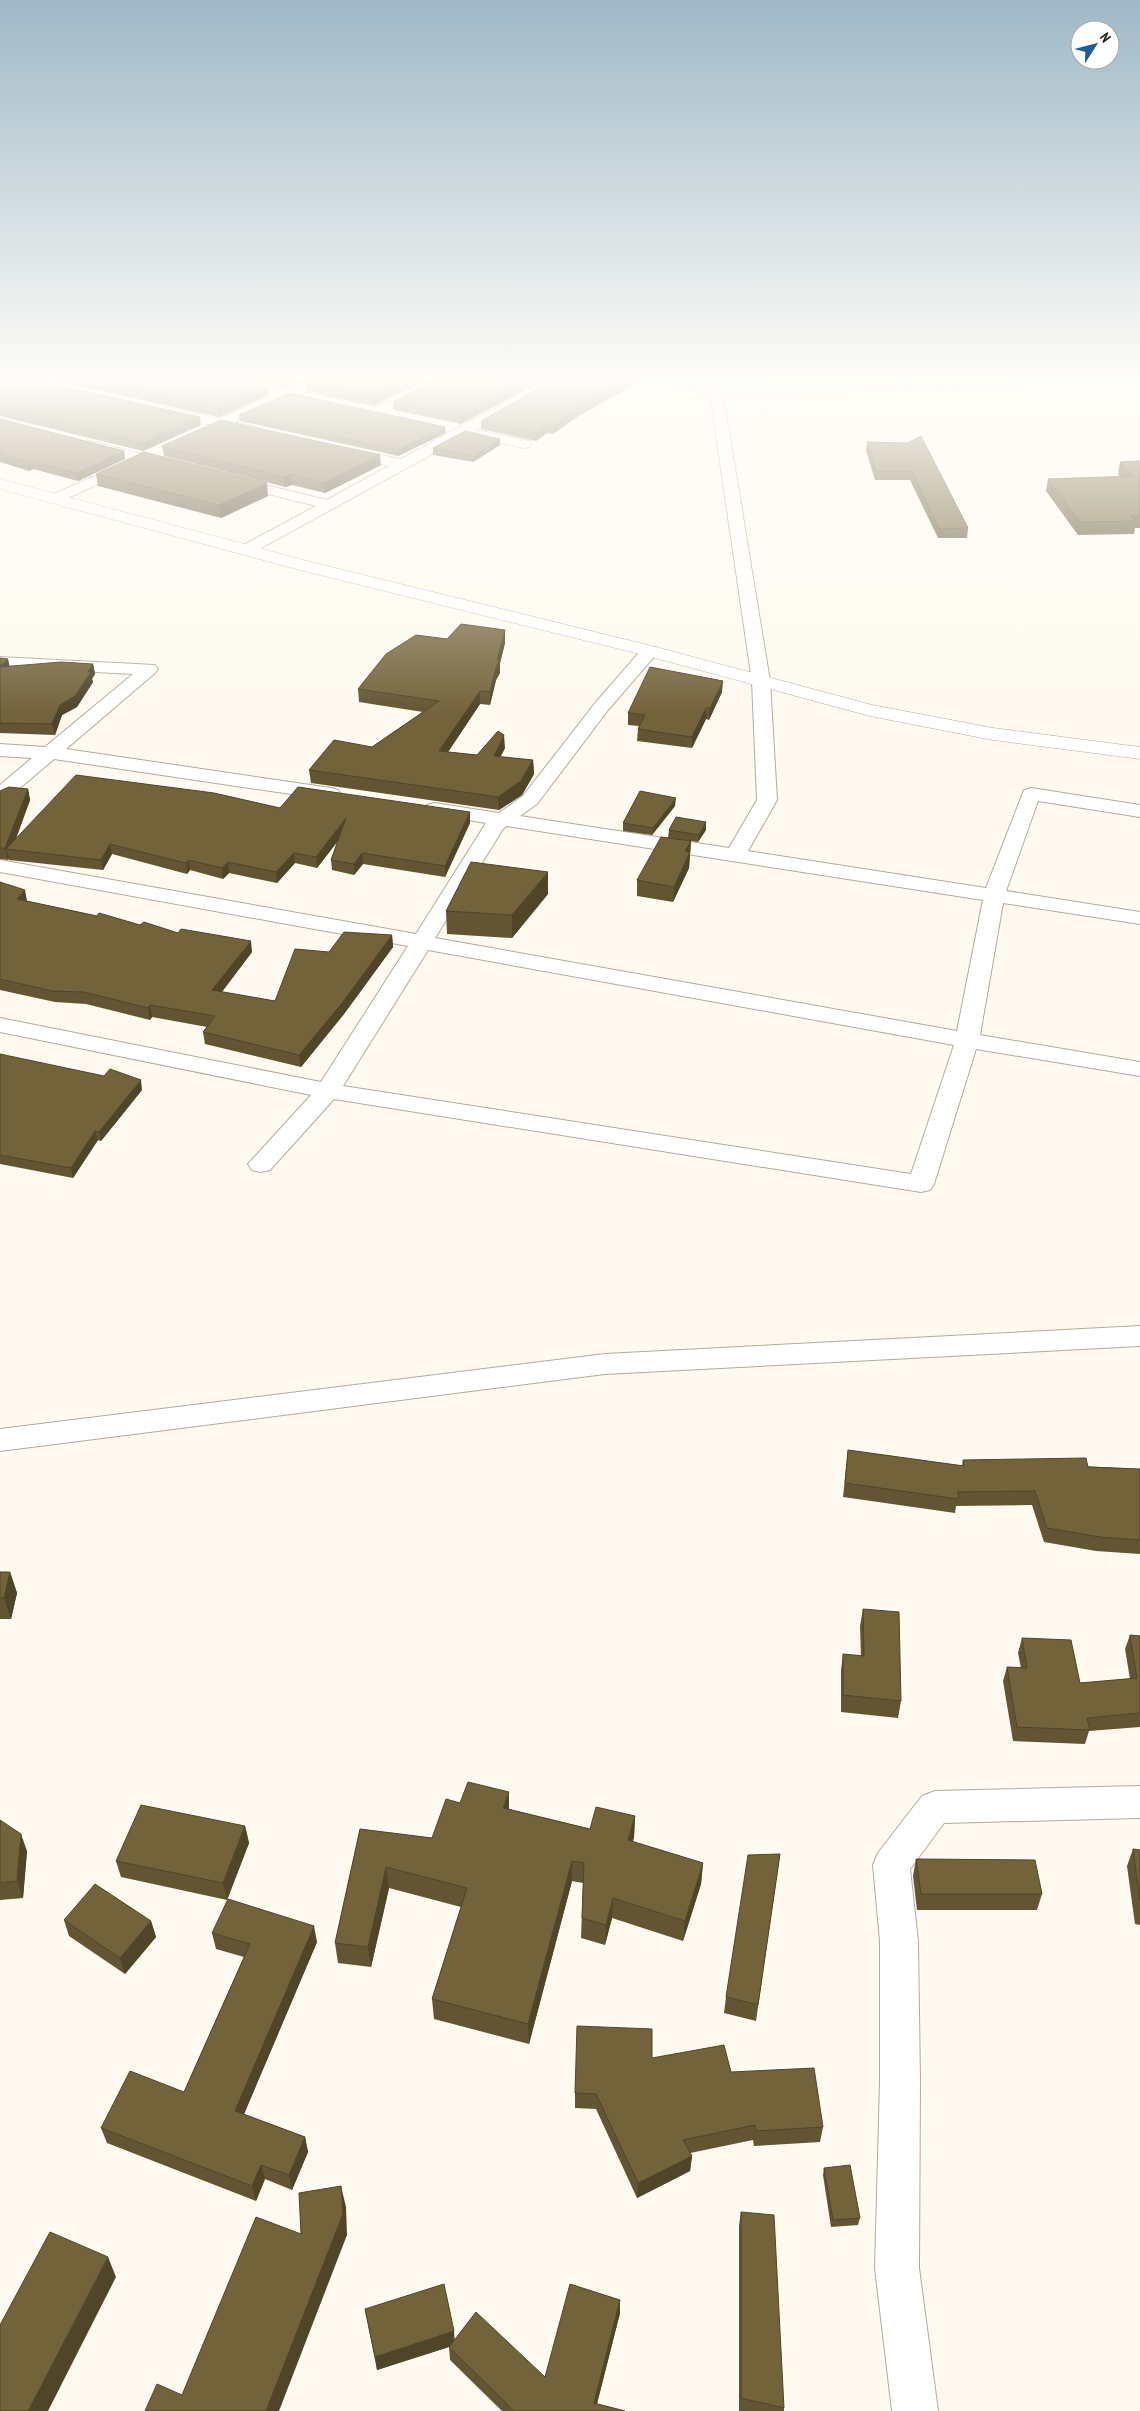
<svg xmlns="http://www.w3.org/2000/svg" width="1140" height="2411" font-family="'PT Sans Narrow',sans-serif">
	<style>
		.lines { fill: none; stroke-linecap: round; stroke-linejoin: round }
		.minor-casing { stroke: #b2ab9c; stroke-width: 2 }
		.tertiary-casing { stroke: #b2ab9c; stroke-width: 1 }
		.minor { fill: #fff; fill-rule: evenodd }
		.tertiary { fill: #fff; fill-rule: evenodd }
		.wall { fill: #635533 }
		.shaded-wall { fill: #504529 }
		.building { fill: #73633b; stroke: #504529 }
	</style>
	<rect width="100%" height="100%" fill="#fefaf0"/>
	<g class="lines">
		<!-- minor casing -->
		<g class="minor-casing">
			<g id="minor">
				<path d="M 216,379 L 238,379 L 286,389 L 308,379 L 324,379 L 323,382 L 301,392 L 358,404 L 360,407 L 353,411 L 289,397 L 234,422 L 256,427 L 258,430 L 251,434 L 222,428 L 212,428 L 210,425 L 162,414 L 160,411 L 167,407 L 219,419 L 274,394 L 217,382 Z"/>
				<path d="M 430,379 L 445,379 L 380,415 L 375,416 L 368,412 Z"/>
				<path d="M 549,379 L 564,379 L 476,430 L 529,441 L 531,444 L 529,447 L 524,448 L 465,436 L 252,553 L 246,555 L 238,550 L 240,547 L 316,506 L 228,484 L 226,481 L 228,478 L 233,477 L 327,500 L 389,466 L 342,455 L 340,452 L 342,449 L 347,448 L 401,459 Z"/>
				<path d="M 643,379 L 668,379 L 710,386 L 711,379 L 723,379 L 723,387 L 1019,379 L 1140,379 L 1140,383 L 723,395 L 770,681 L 777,800 L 748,851 L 986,888 L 1024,790 L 1031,788 L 1140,805 L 1140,817 L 1038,801 L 1006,891 L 1140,912 L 1140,924 L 1003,903 L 980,1035 L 1140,1062 L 1140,1076 L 976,1049 L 934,1184 L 930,1190 L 921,1192 L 334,1099 L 270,1170 L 261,1172 L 252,1170 L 248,1164 L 311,1095 L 0,1032 L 0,1018 L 321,1082 L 408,946 L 0,872 L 0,860 L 416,934 L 486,823 L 427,813 L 424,809 L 427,805 L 434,803 L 499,813 L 523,796 L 596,702 L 644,647 L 656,647 L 659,651 L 608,710 L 537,804 L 520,816 L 729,848 L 757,800 L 752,681 L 710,394 L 649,383 ZM 506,826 L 983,900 L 957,1031 L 435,938 L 503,829 ZM 428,950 L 954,1045 L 911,1174 L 343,1086 Z"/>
				<path d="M 90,441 L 174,462 L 176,465 L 169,469 L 85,448 L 83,445 L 85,442 Z"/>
				<path d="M 129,461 L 134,462 L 136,465 L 134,468 L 59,502 L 54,503 L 47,499 L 49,496 Z"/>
				<path d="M 0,657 L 155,665 L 158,669 L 155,673 L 66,749 L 331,788 L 338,790 L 341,794 L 338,798 L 331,800 L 54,759 L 7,799 L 0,801 L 0,785 L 32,758 L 0,756 L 0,744 L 45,747 L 133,674 L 0,667 Z"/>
				<path d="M 1140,1326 L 1140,1346 L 605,1374 L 0,1451 L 0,1429 L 605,1354 Z"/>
				<path d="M 1140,1786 L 1140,1818 L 944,1823 L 910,1869 L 918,1941 L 920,2081 L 919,2268 L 938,2411 L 892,2411 L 875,2268 L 880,2081 L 880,1941 L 873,1865 L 878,1853 L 922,1796 L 935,1791 Z"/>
			</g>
		</g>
		<!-- tertiary casing -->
		<g class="tertiary-casing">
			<path id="tertiary" d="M 0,479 L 311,562 L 656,647 L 872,705 L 993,728 L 1140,747 L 1140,759 L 993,740 L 870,716 L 644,655 L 300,570 L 0,489 Z"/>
		</g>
		<!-- minor -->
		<use href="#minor" class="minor"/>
		<!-- tertiary -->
		<use href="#tertiary" class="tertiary"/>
	</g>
	<!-- wall -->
	<g class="wall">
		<path d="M 0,379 L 201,425 L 143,451 L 0,416 Z"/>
		<path d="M 46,379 L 226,379 L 268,395 L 219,417 Z"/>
		<path d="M 245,379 L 304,379 L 286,387 Z"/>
		<path d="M 427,379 L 373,406 L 306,391 L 305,384 Z"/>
		<path d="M 440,379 L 546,379 L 461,424 L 394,410 L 393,402 Z"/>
		<path d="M 555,379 L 638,379 L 638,383 L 578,416 L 553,434 L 547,433 L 536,441 L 481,429 L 481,421 Z"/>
		<path d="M 813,379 L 875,379 L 814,380 Z"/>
		<path d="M 239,415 L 446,433 L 398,456 L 240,421 Z"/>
		<path d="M 0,419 L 124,451 L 125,459 L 78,481 L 33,469 L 29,471 L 0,462 Z"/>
		<path d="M 867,442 L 907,443 L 968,528 L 967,538 L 938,538 L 910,480 L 875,480 L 866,451 Z"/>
		<path d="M 500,445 L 473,462 L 433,455 L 433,448 Z"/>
		<path d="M 162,446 L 381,465 L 325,493 L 292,485 L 285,487 L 164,456 Z"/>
		<path d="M 1140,461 L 1140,528 L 1135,528 L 1134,534 L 1078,535 L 1046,491 L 1048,479 L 1120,477 L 1118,474 L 1120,462 Z"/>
		<path d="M 96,474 L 268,496 L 221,518 L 98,486 Z"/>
		<path d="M 505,643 L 500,663 L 500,673 L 496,680 L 490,705 L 480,704 L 448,752 L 477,755 L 505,748 L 500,757 L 533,760 L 534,774 L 522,795 L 499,810 L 311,783 L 309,770 L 372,747 L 423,712 L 359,702 L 358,689 Z"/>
		<path d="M 0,658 L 8,659 L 9,666 L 93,664 L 95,674 L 92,679 L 93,682 L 77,707 L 62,715 L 55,735 L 0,733 Z"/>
		<path d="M 722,692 L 709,720 L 706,719 L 692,748 L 637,741 L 638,729 L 639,726 L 628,725 L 628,713 Z"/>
		<path d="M 28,789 L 30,800 L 15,840 L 280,808 L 470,823 L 445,877 L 363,864 L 354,875 L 332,870 L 331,860 L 338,841 L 317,868 L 295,863 L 277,883 L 229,873 L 223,879 L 190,870 L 187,874 L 112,854 L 103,870 L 9,860 L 9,858 L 8,860 L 0,859 L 0,791 Z"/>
		<path d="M 675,806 L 652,835 L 623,831 L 623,823 Z"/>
		<path d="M 669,830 L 706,830 L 698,842 L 691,841 L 689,868 L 673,902 L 637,896 L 637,880 L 668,838 Z"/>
		<path d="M 0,882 L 27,901 L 140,925 L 178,933 L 252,952 L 222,992 L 275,1001 L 329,952 L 392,935 L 393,947 L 344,1014 L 301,1067 L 205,1044 L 203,1032 L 207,1027 L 152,1017 L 150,1020 L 86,1004 L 55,1002 L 0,990 Z"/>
		<path d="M 548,894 L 512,938 L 447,934 L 446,911 Z"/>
		<path d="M 0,1054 L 142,1090 L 101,1141 L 98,1140 L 73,1178 L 0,1164 Z"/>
		<path d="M 848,1450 L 962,1466 L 963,1460 L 1140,1469 L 1140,1554 L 1096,1551 L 1044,1542 L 1032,1505 L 956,1506 L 955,1513 L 843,1497 Z"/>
		<path d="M 0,1572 L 10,1572 L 17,1593 L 11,1619 L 0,1619 Z"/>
		<path d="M 863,1609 L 901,1701 L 898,1718 L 841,1712 L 841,1670 L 843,1654 L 861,1656 L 860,1626 Z"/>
		<path d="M 1130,1635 L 1140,1636 L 1140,1727 L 1089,1731 L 1085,1744 L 1013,1741 L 1003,1681 L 1007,1667 L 1021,1668 L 1018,1653 L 1022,1638 L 1080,1683 L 1130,1679 L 1125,1649 Z"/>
		<path d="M 509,1809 L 590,1829 L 635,1816 L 634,1837 L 633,1842 L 703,1863 L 701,1884 L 683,1941 L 612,1918 L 605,1945 L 581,1938 L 583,1883 L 572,1881 L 529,2044 L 434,2019 L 432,1999 L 461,1907 L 389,1888 L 371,1967 L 338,1963 L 335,1943 L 360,1829 L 432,1838 Z"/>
		<path d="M 0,1820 L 27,1851 L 23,1898 L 0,1900 Z"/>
		<path d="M 245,1826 L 249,1843 L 227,1900 L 121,1877 L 116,1861 Z"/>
		<path d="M 1133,1849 L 1140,1850 L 1140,1925 L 1135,1924 L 1127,1866 Z"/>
		<path d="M 780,1854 L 756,2021 L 724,2013 L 726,1997 Z"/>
		<path d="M 916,1859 L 1042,1894 L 1037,1910 L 917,1910 L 913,1876 Z"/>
		<path d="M 64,1920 L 151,1921 L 156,1937 L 125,1974 L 69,1936 Z"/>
		<path d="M 212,1933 L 317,1942 L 244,2114 L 305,2137 L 308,2152 L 292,2190 L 265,2179 L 256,2201 L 107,2143 L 101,2128 L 184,2092 L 244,1957 L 216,1949 Z"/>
		<path d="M 652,2058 L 731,2072 L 823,2127 L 820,2142 L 754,2146 L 753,2140 L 690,2153 L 692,2156 L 690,2171 L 637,2198 L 596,2109 L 575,2108 L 575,2093 Z"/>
		<path d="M 824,2168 L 860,2218 L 858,2225 L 831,2227 L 823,2175 Z"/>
		<path d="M 741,2212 L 784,2408 L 784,2411 L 739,2411 L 739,2226 Z"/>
		<path d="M 620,2300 L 620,2313 L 597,2404 L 625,2411 L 502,2411 L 450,2360 L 449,2347 L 377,2370 L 365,2309 L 454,2331 L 454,2339 L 545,2377 Z"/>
	</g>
	<!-- shaded-wall -->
	<g class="shaded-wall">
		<path d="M 285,379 L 304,379 L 286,387 Z"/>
		<path d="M 412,379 L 427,379 L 373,406 L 372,398 Z"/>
		<path d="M 532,379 L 546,379 L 461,424 L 460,416 Z"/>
		<path d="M 633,379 L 638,379 L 638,383 L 578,416 L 553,434 L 553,426 L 578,408 Z"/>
		<path d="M 267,387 L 268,395 L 219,417 L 218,409 Z"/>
		<path d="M 200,417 L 201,425 L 143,451 L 142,443 Z"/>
		<path d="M 547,425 L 547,433 L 536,441 L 536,433 Z"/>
		<path d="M 445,427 L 446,433 L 398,456 L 398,450 Z"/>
		<path d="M 500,439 L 500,445 L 473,462 L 473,456 Z"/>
		<path d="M 124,451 L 125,459 L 78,481 L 77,473 Z"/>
		<path d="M 380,455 L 381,465 L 325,493 L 324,483 Z"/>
		<path d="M 32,461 L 33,469 L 29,471 L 28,462 Z"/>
		<path d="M 291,474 L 292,485 L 285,487 L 284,477 Z"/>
		<path d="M 267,483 L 268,496 L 221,518 L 219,505 Z"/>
		<path d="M 505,630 L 505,643 L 500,663 L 500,673 L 496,680 L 490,705 L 490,692 Z"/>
		<path d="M 8,659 L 10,669 L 0,672 L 0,666 Z"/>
		<path d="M 93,664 L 95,674 L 92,679 L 93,682 L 77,707 L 62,715 L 55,735 L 52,724 L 60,705 L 88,672 Z"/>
		<path d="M 723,681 L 722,692 L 709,720 L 710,708 Z"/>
		<path d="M 480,691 L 480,704 L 440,764 L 439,751 Z"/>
		<path d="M 706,708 L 706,719 L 692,748 L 692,737 Z"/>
		<path d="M 504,735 L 505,748 L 494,770 L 494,756 Z"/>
		<path d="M 533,760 L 534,774 L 522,795 L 499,810 L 498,797 Z"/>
		<path d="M 28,789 L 30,800 L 12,850 L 6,849 L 9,858 L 8,860 L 5,848 Z"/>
		<path d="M 676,798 L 675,806 L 652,835 L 653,828 Z"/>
		<path d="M 470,812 L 470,823 L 445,877 L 445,866 Z"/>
		<path d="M 346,818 L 347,829 L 317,868 L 316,857 Z"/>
		<path d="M 706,822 L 706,830 L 698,842 L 699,835 Z"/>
		<path d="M 691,841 L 689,868 L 673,902 L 674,887 L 685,851 Z"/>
		<path d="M 110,844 L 112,854 L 103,870 L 101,860 Z"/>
		<path d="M 294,853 L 295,863 L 277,883 L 276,872 Z"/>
		<path d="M 362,853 L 363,864 L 354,875 L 354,864 Z"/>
		<path d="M 189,860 L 190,870 L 187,874 L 186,863 Z"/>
		<path d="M 228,862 L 229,873 L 223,879 L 222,868 Z"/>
		<path d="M 548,872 L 548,894 L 512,938 L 512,915 Z"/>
		<path d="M 25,890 L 27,901 L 17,899 Z"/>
		<path d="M 392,935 L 393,947 L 344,1014 L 301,1067 L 299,1055 Z"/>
		<path d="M 251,941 L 252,952 L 214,1002 L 212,990 Z"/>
		<path d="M 150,1005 L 152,1017 L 150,1020 L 148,1008 Z"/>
		<path d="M 141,1080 L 142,1090 L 101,1141 L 99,1132 Z"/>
		<path d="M 95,1131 L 98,1140 L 73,1178 L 71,1168 Z"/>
		<path d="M 10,1572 L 17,1593 L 11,1619 L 4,1598 Z"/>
		<path d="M 509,1792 L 509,1813 L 503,1808 Z"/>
		<path d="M 635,1816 L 634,1837 L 627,1861 L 628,1840 Z"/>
		<path d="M 245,1826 L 249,1843 L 227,1900 L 223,1883 Z"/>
		<path d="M 21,1834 L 27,1851 L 23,1898 L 17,1881 Z"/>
		<path d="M 572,1861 L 572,1881 L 529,2044 L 528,2024 Z"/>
		<path d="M 703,1863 L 701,1884 L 683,1941 L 685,1921 Z"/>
		<path d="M 386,1867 L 389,1888 L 371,1967 L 368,1947 Z"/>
		<path d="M 613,1898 L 612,1918 L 605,1945 L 606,1925 Z"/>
		<path d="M 151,1921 L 156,1937 L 125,1974 L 120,1958 Z"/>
		<path d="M 314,1926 L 317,1942 L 239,2126 L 235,2111 Z"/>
		<path d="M 305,2137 L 308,2152 L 292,2190 L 289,2175 Z"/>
		<path d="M 692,2156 L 690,2171 L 637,2198 L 638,2183 Z"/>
		<path d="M 261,2165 L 265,2179 L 256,2201 L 252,2186 Z"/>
		<path d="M 341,2186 L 346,2207 L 347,2235 L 279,2411 L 266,2411 Z"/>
		<path d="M 108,2257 L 116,2277 L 48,2411 L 28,2411 Z"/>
		<path d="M 620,2300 L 620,2313 L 595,2411 L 594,2403 Z"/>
		<path d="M 454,2331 L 455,2345 L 377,2370 L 375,2357 Z"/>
	</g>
	<!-- building -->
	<g class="building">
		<path d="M 0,379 L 29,379 L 200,417 L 142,443 L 0,408 Z"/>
		<path d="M 79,379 L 227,379 L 267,387 L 218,409 Z"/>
		<path d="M 318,379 L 412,379 L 372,398 L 305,384 Z"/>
		<path d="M 440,379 L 532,379 L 460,416 L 393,402 Z"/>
		<path d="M 555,379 L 633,379 L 578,408 L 553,426 L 547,425 L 536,433 L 481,421 Z"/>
		<path d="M 289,393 L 445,427 L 398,450 L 239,415 Z"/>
		<path d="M 0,419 L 124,451 L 77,473 L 32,461 L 28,462 L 0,454 Z"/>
		<path d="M 221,420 L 380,455 L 324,483 L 291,474 L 284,477 L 162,446 Z"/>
		<path d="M 465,431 L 500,439 L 473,456 L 433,448 Z"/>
		<path d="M 921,436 L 968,528 L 939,529 L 912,471 L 876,471 L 867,442 L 907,443 Z"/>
		<path d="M 144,452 L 267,483 L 219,505 L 96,474 Z"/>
		<path d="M 1140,461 L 1140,516 L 1131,516 L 1137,521 L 1080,522 L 1048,479 L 1133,476 L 1120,462 Z"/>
		<path d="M 461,624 L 505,630 L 497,660 L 500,660 L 496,667 L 490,692 L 480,691 L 439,751 L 477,755 L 498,731 L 504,735 L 494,756 L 533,760 L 521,781 L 498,797 L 309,770 L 334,740 L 372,747 L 439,701 L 358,689 L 386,654 L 416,635 L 447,639 Z"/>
		<path d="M 0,658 L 8,659 L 0,666 Z"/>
		<path d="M 61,662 L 93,664 L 88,672 L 91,672 L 75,696 L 60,705 L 52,724 L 0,723 L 0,667 Z"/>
		<path d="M 650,667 L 723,681 L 710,708 L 706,708 L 692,737 L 638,729 L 645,715 L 628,713 Z"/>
		<path d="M 76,775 L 214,793 L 280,808 L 298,787 L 470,812 L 445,866 L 362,853 L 354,864 L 331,860 L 346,818 L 316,857 L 294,853 L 276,872 L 228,862 L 222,868 L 189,860 L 186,863 L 110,844 L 101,860 L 6,849 Z"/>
		<path d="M 9,787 L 28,789 L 5,848 L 0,848 L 0,791 Z"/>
		<path d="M 640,791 L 676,798 L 653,828 L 623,823 Z"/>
		<path d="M 676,817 L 706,822 L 699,835 L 669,830 Z"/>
		<path d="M 661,837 L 691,841 L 685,851 L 690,852 L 674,887 L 637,880 Z"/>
		<path d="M 471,862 L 548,872 L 512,915 L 446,911 Z"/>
		<path d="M 0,882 L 25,890 L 17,899 L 97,916 L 99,913 L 140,925 L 144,922 L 178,933 L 181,929 L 251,941 L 212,990 L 275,1001 L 295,949 L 329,952 L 344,932 L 392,935 L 343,1002 L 299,1055 L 203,1032 L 215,1016 L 150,1005 L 148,1008 L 84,992 L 52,991 L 0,979 Z"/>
		<path d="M 0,1054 L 104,1076 L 110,1069 L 141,1080 L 99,1132 L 95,1131 L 71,1168 L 0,1155 Z"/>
		<path d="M 848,1450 L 964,1466 L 963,1460 L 1086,1458 L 1088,1467 L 1140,1469 L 1140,1540 L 1100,1537 L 1047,1528 L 1035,1491 L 958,1492 L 958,1499 L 845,1483 Z"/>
		<path d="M 0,1572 L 10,1572 L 4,1598 L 0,1598 Z"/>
		<path d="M 863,1609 L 899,1612 L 901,1701 L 843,1695 L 843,1654 L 864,1656 Z"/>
		<path d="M 1130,1635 L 1140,1636 L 1140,1713 L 1087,1718 L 1090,1730 L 1017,1727 L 1007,1667 L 1027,1668 L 1022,1638 L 1071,1640 L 1080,1683 L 1137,1678 Z"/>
		<path d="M 468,1782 L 509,1792 L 503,1808 L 590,1829 L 596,1807 L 635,1816 L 628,1840 L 703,1863 L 685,1921 L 613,1898 L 606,1925 L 582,1918 L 584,1863 L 572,1861 L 528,2024 L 432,1999 L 467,1888 L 386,1867 L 368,1947 L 335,1943 L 360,1829 L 432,1838 L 446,1799 L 460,1803 Z"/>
		<path d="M 141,1805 L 245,1826 L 223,1883 L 116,1861 Z"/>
		<path d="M 0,1820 L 21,1834 L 17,1881 L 0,1883 Z"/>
		<path d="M 1133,1849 L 1140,1850 L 1140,1900 Z"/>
		<path d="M 780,1854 L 758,2005 L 726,1997 L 748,1855 Z"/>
		<path d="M 916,1859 L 1035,1860 L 1042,1894 L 921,1894 Z"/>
		<path d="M 95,1884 L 151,1921 L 120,1958 L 64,1920 Z"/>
		<path d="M 228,1899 L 314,1926 L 235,2111 L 305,2137 L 289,2175 L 261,2165 L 252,2186 L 101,2128 L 130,2071 L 184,2092 L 250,1944 L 212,1933 Z"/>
		<path d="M 577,2026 L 652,2029 L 652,2058 L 724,2045 L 731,2072 L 814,2068 L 823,2127 L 756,2131 L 755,2125 L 683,2140 L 692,2156 L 638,2183 L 596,2094 L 575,2093 Z"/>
		<path d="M 850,2165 L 860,2218 L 833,2220 L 824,2168 Z"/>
		<path d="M 341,2186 L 343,2214 L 266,2411 L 145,2411 L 157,2384 L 182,2395 L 256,2217 L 301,2234 L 299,2193 Z"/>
		<path d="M 741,2212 L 774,2215 L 784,2408 L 741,2398 Z"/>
		<path d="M 50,2232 L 108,2257 L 28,2411 L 0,2411 L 0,2325 Z"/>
		<path d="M 444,2284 L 454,2331 L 375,2357 L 365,2309 Z"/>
		<path d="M 570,2284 L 620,2300 L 594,2403 L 625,2411 L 514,2411 L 449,2347 L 476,2312 L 545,2377 Z"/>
	</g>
	<!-- sky -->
	<linearGradient id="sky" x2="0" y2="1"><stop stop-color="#9fb8c7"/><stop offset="0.53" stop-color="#fffdf8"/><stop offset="1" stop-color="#fffdf8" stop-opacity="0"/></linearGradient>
	<rect width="1140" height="716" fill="url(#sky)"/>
	<!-- north arrow -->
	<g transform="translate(1095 45) rotate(54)"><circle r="24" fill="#ffffff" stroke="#a7a6a3"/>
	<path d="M0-4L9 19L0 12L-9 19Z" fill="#215c93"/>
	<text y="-8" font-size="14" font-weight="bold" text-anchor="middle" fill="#22201a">N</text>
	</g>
</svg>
